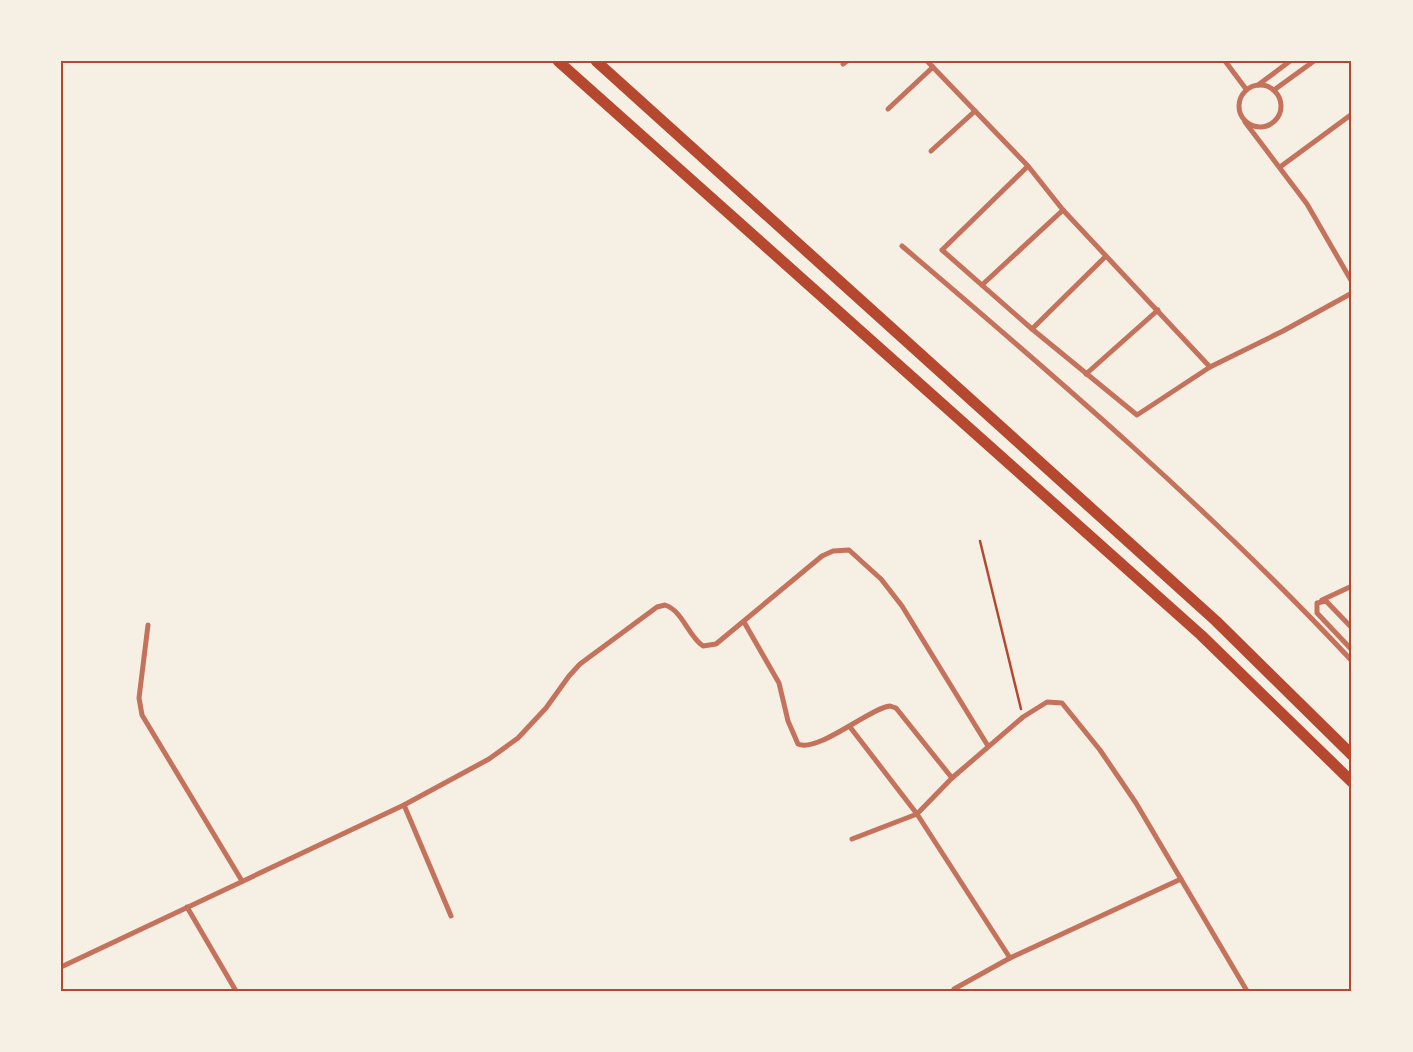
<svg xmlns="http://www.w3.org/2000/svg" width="1413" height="1052" font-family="'PT Sans',sans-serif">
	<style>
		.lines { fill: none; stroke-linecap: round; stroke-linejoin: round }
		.path { stroke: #b5482f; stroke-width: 2.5 }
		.minor { stroke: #c5725c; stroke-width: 5 }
		.motorway { stroke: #b5482f; stroke-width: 11 }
		.neatline { fill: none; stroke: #b5482f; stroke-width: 2 }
	</style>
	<rect width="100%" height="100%" fill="#f6efe4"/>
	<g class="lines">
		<!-- path -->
		<path class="path" d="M 980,541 L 1021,709"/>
		<!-- minor -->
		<g class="minor">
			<path d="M 927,61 L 1028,166 L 1063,210 L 1210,367 L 1137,415 L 1032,329 L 942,250 L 1028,166"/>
			<path d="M 1225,61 L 1246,89"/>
			<path d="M 843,64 L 847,61"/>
			<circle cx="1260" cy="106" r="21"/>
			<path d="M 1258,85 L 1290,61"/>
			<path d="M 1274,90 L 1314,61"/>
			<path d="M 888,109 L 933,67"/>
			<path d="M 1245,122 L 1307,204 L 1352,282"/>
			<path d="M 931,151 L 975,111"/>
			<path d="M 1280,167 L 1352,114"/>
			<path d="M 902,246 C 1057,378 1212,511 1352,661"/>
			<path d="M 982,285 L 1063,210"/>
			<path d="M 1032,329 L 1106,256"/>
			<path d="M 1210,367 L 1283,331 L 1352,293"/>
			<path d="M 1086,374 L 1158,310"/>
			<path d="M 1322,600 L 1352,586"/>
			<path d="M 744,622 L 779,683 L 788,721 L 798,744 C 818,753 870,708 890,706 L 896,708 L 952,778"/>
			<path d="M 148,625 L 139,698 L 142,715 L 242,881"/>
			<path d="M 1352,628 L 1326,601 L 1317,603 L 1317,613 L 1352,650"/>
			<path d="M 850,727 L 917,814 L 1010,958"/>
			<path d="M 404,805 L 451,916"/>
			<path d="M 852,839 L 917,814 L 952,778 L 1023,717 L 1047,702 L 1062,703 L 1100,750 L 1136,803 L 1247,991"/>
			<path d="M 187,907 L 236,991"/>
			<path d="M 61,967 L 404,805 L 489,759 L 518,738 L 546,708 L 569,676 L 580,664 L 657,607 L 665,605 C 683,611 688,636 703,646 L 716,644 L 822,556 L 833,551 L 849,550 L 881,579 L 902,606 L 988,746"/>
			<path d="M 954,989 L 1010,958 L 1181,879"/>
		</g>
		<!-- motorway -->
		<g class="motorway">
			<path d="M 558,61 L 1201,635 L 1352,782"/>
			<path d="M 596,61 L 1216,621 L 1352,755"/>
		</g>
	</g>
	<!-- border -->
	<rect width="1413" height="1052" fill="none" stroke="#f6efe4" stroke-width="125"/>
	<rect x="62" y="62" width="1288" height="928" class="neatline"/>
</svg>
